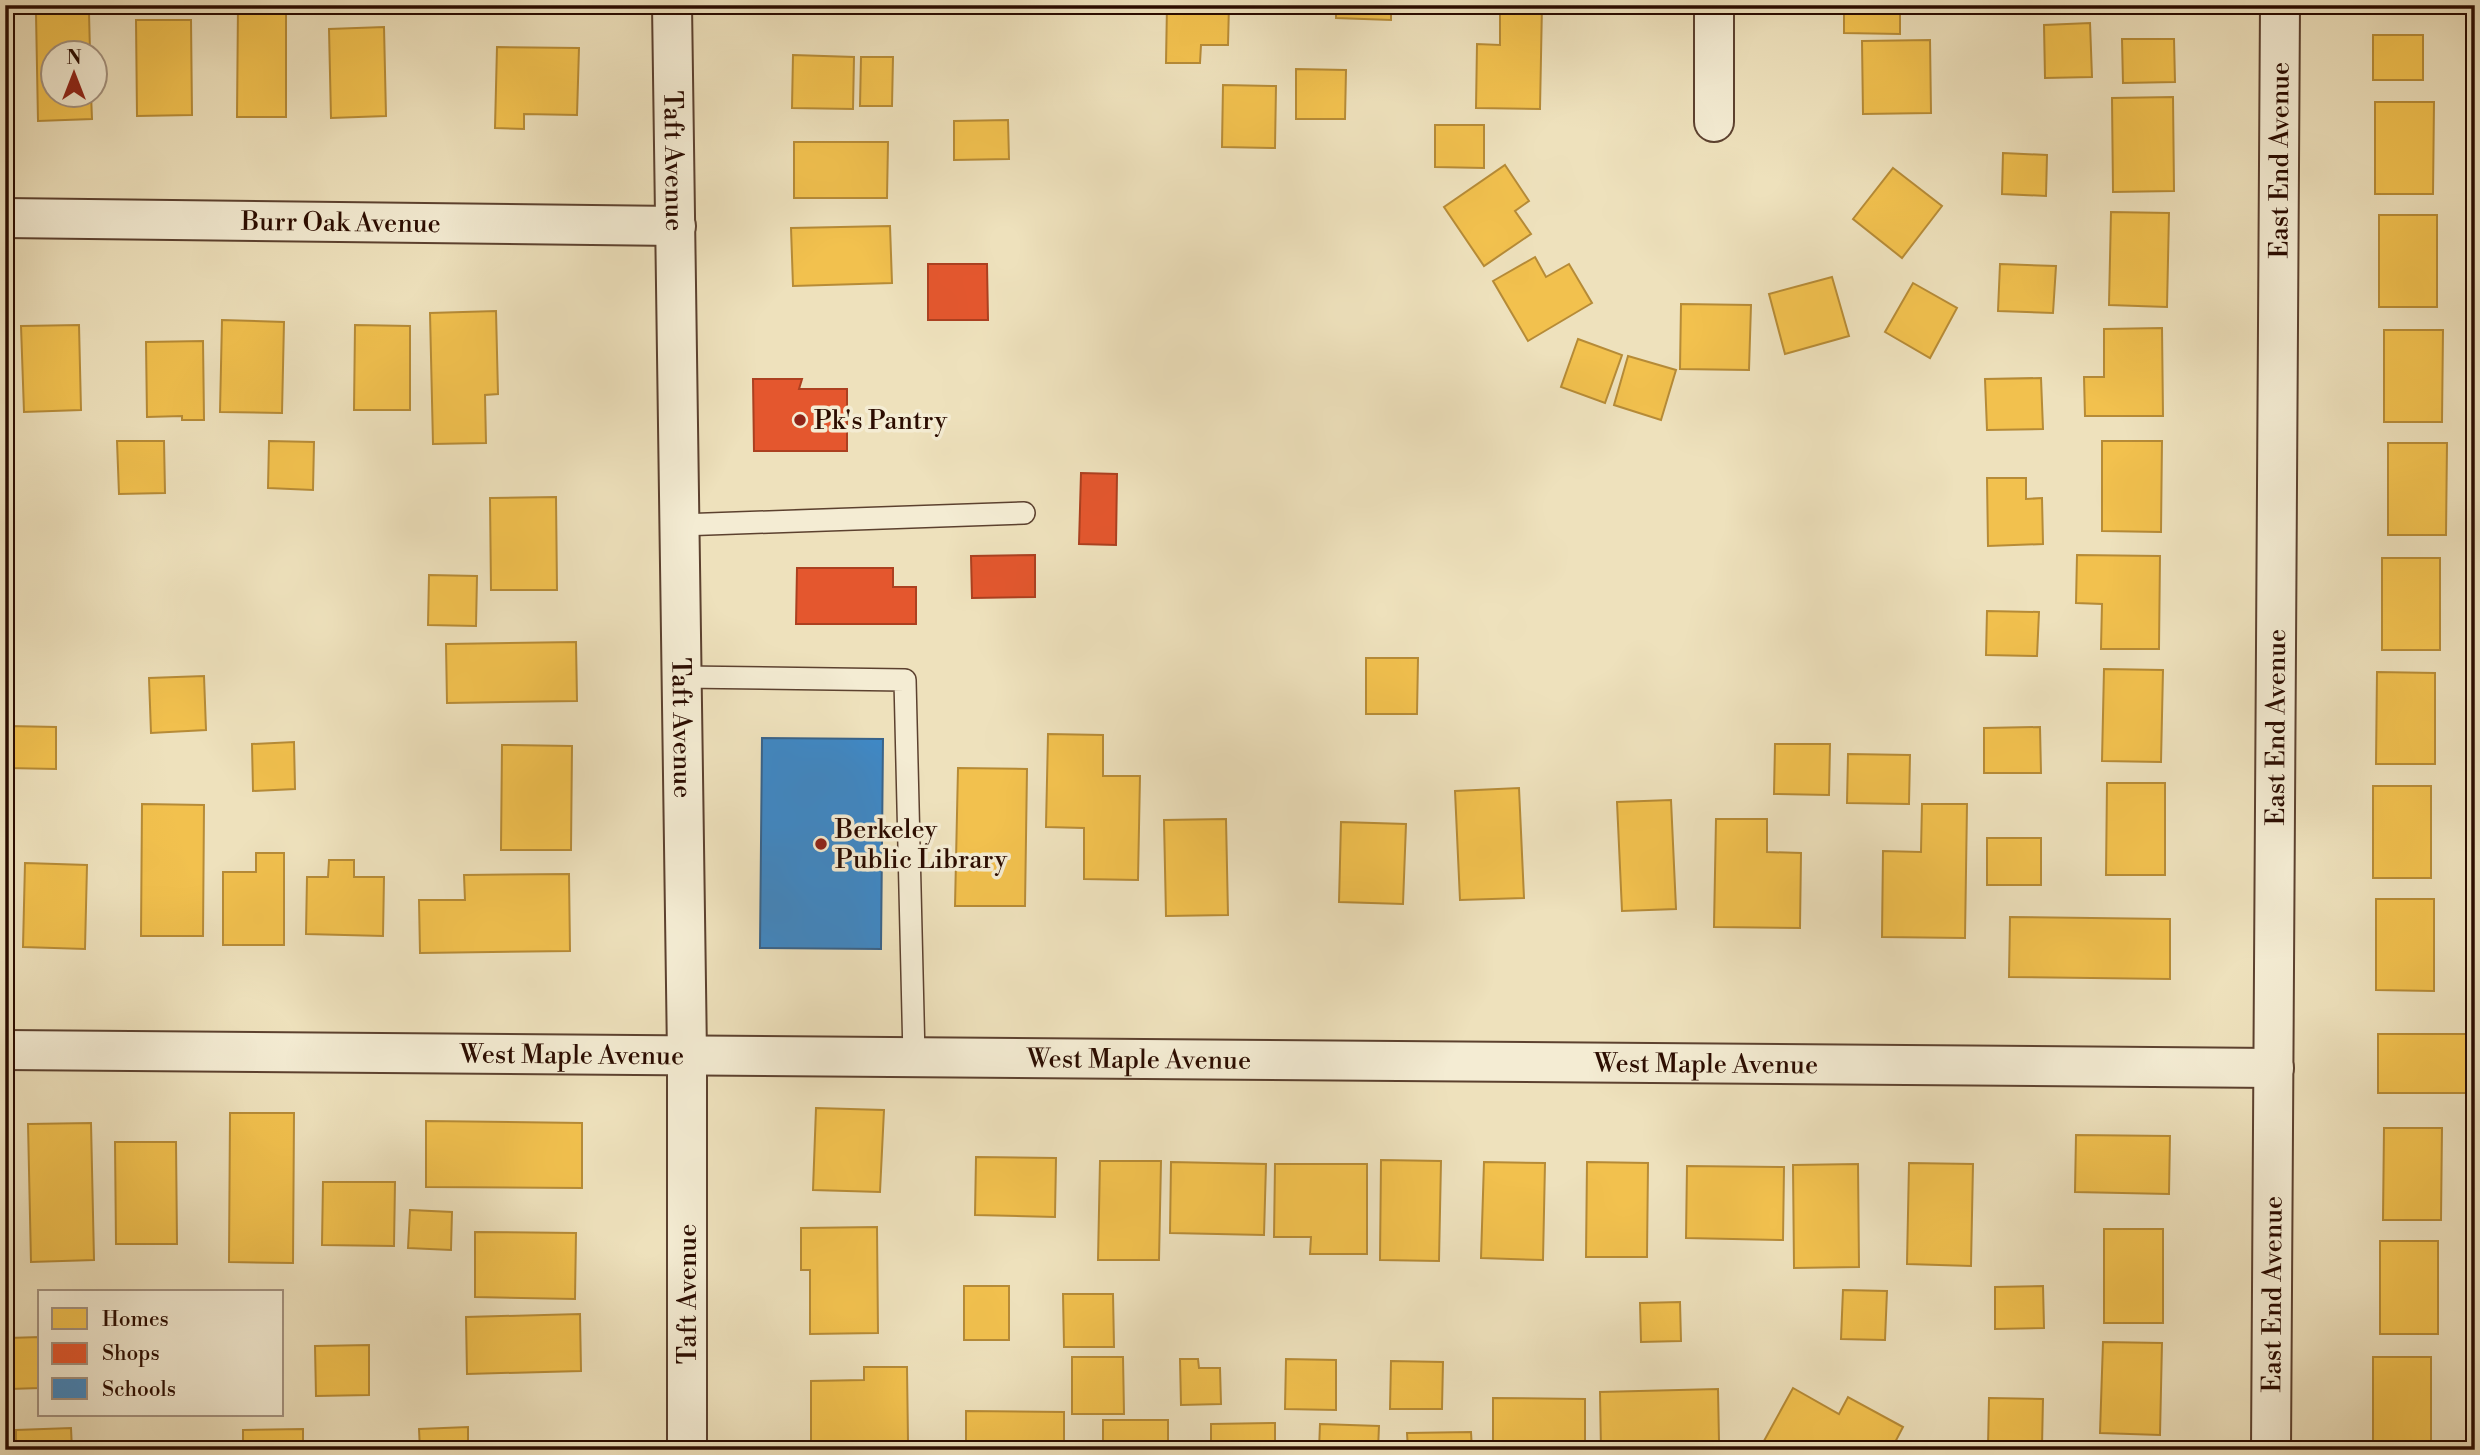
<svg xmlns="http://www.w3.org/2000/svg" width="2480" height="1455" font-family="'Libre Bodoni',serif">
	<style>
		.homes { fill: #f2c14e; stroke: #b68b37; stroke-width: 2 }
		.shops { fill: #e4572e; stroke: #ac4020; stroke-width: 2 }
		.schools { fill: #3f88c5; stroke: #39638a; stroke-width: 2 }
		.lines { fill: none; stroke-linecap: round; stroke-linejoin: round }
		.service-casing { stroke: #5c412f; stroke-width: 24 }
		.minor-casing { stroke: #5c412f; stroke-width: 42 }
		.service { stroke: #f4ecd3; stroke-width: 21 }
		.minor { stroke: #f4ecd3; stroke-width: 38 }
		.poi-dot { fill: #8f2418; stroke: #f4ecd3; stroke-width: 2.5 }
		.labels { text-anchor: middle; stroke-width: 7; stroke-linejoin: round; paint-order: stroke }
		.street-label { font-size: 26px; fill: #2b0c00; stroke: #f4ecd3 }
		.poi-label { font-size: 26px; fill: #2b0c00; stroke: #f4ecd3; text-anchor: start }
	</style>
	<rect width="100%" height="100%" fill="#eee1bc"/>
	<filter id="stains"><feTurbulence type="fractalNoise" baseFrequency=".00286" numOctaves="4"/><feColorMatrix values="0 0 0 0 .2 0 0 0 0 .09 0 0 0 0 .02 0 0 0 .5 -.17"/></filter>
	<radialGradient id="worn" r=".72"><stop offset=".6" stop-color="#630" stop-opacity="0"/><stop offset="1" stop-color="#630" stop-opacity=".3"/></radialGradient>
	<!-- homes -->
	<g class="homes">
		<path d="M 238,5 L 286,5 L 286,117 L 237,117 Z"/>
		<path d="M 1167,5 L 1229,5 L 1228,45 L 1201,45 L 1200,63 L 1166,63 Z"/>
		<path d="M 1336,5 L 1391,5 L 1391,20 L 1336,18 Z"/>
		<path d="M 1500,5 L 1542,5 L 1540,109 L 1476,108 L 1477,44 L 1500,45 Z"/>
		<path d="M 1844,5 L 1900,5 L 1900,34 L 1844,33 Z"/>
		<path d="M 89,13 L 90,52 L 52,52 L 52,94 L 91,94 L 92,119 L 38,121 L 36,14 Z"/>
		<path d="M 136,20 L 191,20 L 192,115 L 137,116 Z"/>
		<path d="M 2090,23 L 2092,77 L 2045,78 L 2044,25 Z"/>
		<path d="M 384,27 L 386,116 L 331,118 L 329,29 Z"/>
		<rect x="2373" y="35" width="50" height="45"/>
		<path d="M 2122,39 L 2174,39 L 2175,82 L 2123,83 Z"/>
		<path d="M 1930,40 L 1931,113 L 1863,114 L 1862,41 Z"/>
		<path d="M 497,47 L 579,48 L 577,115 L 524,114 L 524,129 L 495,128 Z"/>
		<path d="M 793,55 L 854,57 L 853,109 L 792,108 Z"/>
		<path d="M 861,57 L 893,57 L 892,106 L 860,106 Z"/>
		<path d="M 1296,69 L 1346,70 L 1345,119 L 1296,119 Z"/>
		<path d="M 1223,85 L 1276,86 L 1275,148 L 1222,147 Z"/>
		<path d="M 2173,97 L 2174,191 L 2113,192 L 2112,98 Z"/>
		<path d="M 2375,102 L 2434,102 L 2433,194 L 2375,194 Z"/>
		<path d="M 1008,120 L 1009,159 L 954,160 L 954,121 Z"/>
		<path d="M 1435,125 L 1484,125 L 1484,168 L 1435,167 Z"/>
		<path d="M 794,142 L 888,142 L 887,198 L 794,198 Z"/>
		<path d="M 2003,153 L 2047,155 L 2046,196 L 2002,194 Z"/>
		<path d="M 1505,165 L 1529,201 L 1515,211 L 1531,234 L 1484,266 L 1444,207 Z"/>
		<path d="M 1893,168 L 1942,206 L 1902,258 L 1853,219 Z"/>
		<path d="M 2111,212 L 2169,213 L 2167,307 L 2109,305 Z"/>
		<rect x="2379" y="215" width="58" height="92"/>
		<path d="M 890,226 L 892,283 L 793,286 L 791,228 Z"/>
		<path d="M 1535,257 L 1546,277 L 1569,264 L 1592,303 L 1528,341 L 1493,281 Z"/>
		<path d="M 2000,264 L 2056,266 L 2053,313 L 1998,311 Z"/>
		<path d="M 1832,277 L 1849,336 L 1785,354 L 1769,294 Z"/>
		<path d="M 1913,283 L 1957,308 L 1930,358 L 1885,332 Z"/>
		<path d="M 1681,304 L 1751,305 L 1749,370 L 1680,369 Z"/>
		<path d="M 496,311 L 498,394 L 485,395 L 486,443 L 433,444 L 430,313 Z"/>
		<path d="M 222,320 L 284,322 L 282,413 L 220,412 Z"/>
		<path d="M 79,325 L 81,410 L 24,412 L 21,326 Z"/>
		<path d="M 355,325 L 410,326 L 410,410 L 354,410 Z"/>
		<path d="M 2162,328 L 2163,416 L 2085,416 L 2084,377 L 2104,377 L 2104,329 Z"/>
		<path d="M 2384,330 L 2443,330 L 2442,422 L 2384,422 Z"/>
		<path d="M 1578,339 L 1622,355 L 1605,403 L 1561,387 Z"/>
		<path d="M 203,341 L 204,420 L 182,420 L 182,416 L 147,417 L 146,342 Z"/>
		<path d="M 1628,356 L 1676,370 L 1661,420 L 1614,405 Z"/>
		<path d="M 2041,378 L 2043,429 L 1987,430 L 1985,379 Z"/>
		<path d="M 117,441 L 164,441 L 165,493 L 119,494 Z"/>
		<path d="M 269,441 L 314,442 L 313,490 L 268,488 Z"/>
		<path d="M 2102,441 L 2162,441 L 2161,532 L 2102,531 Z"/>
		<path d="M 2388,443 L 2447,443 L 2446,535 L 2388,535 Z"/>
		<path d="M 1987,478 L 2026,478 L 2026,499 L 2042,498 L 2043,544 L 1988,546 Z"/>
		<path d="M 556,497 L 557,590 L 491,590 L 490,498 Z"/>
		<path d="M 2077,555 L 2160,556 L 2159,649 L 2101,649 L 2102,604 L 2076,603 Z"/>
		<rect x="2382" y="558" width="58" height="92"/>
		<path d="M 429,575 L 477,576 L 476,626 L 428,625 Z"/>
		<path d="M 1987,611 L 2039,612 L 2037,656 L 1986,655 Z"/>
		<path d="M 576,642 L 577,701 L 447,703 L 446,644 Z"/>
		<path d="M 1366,658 L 1418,658 L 1417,714 L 1366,714 Z"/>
		<path d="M 2104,669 L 2163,670 L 2161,762 L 2102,761 Z"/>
		<path d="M 2377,672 L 2435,673 L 2435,764 L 2376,764 Z"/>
		<path d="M 204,676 L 206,730 L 151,733 L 149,678 Z"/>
		<path d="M 8,726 L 56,727 L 56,769 L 7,768 Z"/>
		<path d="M 2040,727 L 2041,773 L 1984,773 L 1984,728 Z"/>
		<path d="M 1048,734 L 1103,735 L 1103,776 L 1140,776 L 1138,880 L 1084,879 L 1084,828 L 1046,827 Z"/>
		<path d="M 294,742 L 295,789 L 253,791 L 252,744 Z"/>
		<path d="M 1775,744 L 1830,744 L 1829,795 L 1774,794 Z"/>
		<path d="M 502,745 L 572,746 L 571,850 L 501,850 Z"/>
		<path d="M 1848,754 L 1910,755 L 1909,804 L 1847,803 Z"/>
		<path d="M 958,768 L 1027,769 L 1025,906 L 955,906 Z"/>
		<path d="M 2107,783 L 2165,783 L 2165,875 L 2106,875 Z"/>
		<rect x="2373" y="786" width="58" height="92"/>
		<path d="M 1519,788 L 1524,898 L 1460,900 L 1455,791 Z"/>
		<path d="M 1671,800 L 1676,909 L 1622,911 L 1617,802 Z"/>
		<path d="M 142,804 L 204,805 L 203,936 L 141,936 Z"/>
		<path d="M 1922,804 L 1967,804 L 1965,938 L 1882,937 L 1883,851 L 1921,852 Z"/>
		<path d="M 1226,819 L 1228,915 L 1166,916 L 1164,820 Z"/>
		<path d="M 1716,819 L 1767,819 L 1767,852 L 1801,853 L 1800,928 L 1714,927 Z"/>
		<path d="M 1341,822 L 1406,824 L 1403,904 L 1339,902 Z"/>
		<rect x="1987" y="838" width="54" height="47"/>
		<path d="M 256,853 L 284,853 L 284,945 L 223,945 L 223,872 L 256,872 Z"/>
		<path d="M 329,860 L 354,860 L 354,877 L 384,877 L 383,936 L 306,934 L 307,877 L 328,877 Z"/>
		<path d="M 25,863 L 87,865 L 85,949 L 23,947 Z"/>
		<path d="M 569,874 L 570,951 L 420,953 L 419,900 L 465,900 L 464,875 Z"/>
		<path d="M 2376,899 L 2434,899 L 2434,991 L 2376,990 Z"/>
		<path d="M 2010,917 L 2170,919 L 2170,979 L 2009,977 Z"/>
		<rect x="2378" y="1034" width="92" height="59"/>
		<path d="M 816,1108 L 884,1110 L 880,1192 L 813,1190 Z"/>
		<path d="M 230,1113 L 294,1113 L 293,1263 L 229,1262 Z"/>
		<path d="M 426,1121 L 582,1123 L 582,1188 L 426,1187 Z"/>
		<path d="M 91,1123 L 94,1260 L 31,1262 L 28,1124 Z"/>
		<path d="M 2384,1128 L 2442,1128 L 2441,1220 L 2383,1220 Z"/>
		<path d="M 2076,1135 L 2170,1136 L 2169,1194 L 2075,1192 Z"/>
		<path d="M 115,1142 L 176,1142 L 177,1244 L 116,1244 Z"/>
		<path d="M 976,1157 L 1056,1158 L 1055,1217 L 975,1215 Z"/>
		<path d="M 1381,1160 L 1441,1161 L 1439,1261 L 1380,1260 Z"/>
		<path d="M 1100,1161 L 1161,1161 L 1159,1260 L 1098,1260 Z"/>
		<path d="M 1171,1162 L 1266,1164 L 1264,1235 L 1170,1233 Z"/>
		<path d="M 1484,1162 L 1545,1163 L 1543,1260 L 1481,1258 Z"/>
		<path d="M 1587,1162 L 1648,1163 L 1647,1257 L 1586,1257 Z"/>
		<path d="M 1909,1163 L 1973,1164 L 1971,1266 L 1907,1264 Z"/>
		<path d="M 1275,1164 L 1367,1164 L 1367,1254 L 1310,1254 L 1311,1237 L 1274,1237 Z"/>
		<path d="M 1858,1164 L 1859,1267 L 1794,1268 L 1793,1165 Z"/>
		<path d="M 1687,1166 L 1784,1167 L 1783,1240 L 1686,1238 Z"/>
		<path d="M 323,1182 L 395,1182 L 394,1246 L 322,1245 Z"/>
		<path d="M 410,1210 L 452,1212 L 451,1250 L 408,1248 Z"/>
		<path d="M 877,1227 L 878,1333 L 810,1334 L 810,1270 L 801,1270 L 801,1228 Z"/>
		<rect x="2104" y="1229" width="59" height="94"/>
		<path d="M 475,1232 L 576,1233 L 575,1299 L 475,1297 Z"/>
		<rect x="2380" y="1241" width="58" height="93"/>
		<rect x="964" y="1286" width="45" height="54"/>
		<path d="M 2043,1286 L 2044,1328 L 1995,1329 L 1995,1287 Z"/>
		<path d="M 1843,1290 L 1887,1291 L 1885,1340 L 1841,1339 Z"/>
		<path d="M 1063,1294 L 1113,1294 L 1114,1347 L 1064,1347 Z"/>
		<path d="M 1680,1302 L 1681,1341 L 1641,1342 L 1640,1303 Z"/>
		<path d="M 580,1314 L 581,1371 L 467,1374 L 466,1317 Z"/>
		<path d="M 40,1337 L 40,1388 L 10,1389 L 8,1338 Z"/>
		<path d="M 2103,1342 L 2162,1343 L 2160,1435 L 2100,1433 Z"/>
		<path d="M 369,1345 L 369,1395 L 316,1396 L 315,1346 Z"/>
		<path d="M 1072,1357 L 1123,1357 L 1124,1414 L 1072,1414 Z"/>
		<rect x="2373" y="1357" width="58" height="92"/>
		<path d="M 1180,1359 L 1198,1359 L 1199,1368 L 1220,1368 L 1221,1404 L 1181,1405 Z"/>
		<path d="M 1286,1359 L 1336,1360 L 1336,1410 L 1285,1409 Z"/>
		<path d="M 1391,1361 L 1443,1362 L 1442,1409 L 1390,1409 Z"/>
		<path d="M 864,1367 L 907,1367 L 908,1441 L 811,1443 L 811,1381 L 864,1380 Z"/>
		<path d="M 1793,1388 L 1839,1414 L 1848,1397 L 1903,1427 L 1891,1450 L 1759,1450 Z"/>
		<path d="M 1718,1389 L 1719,1441 L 1672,1442 L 1672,1450 L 1601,1450 L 1600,1392 Z"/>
		<path d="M 1493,1398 L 1585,1399 L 1585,1450 L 1493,1450 Z"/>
		<path d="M 1989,1398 L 2043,1399 L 2042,1446 L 1988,1446 Z"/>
		<path d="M 966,1411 L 1064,1412 L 1064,1450 L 966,1450 Z"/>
		<rect x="1103" y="1420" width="65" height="30"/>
		<path d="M 1275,1423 L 1275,1450 L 1211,1450 L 1211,1424 Z"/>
		<path d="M 1320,1424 L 1379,1426 L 1378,1450 L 1319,1450 Z"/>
		<path d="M 468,1427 L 468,1450 L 420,1450 L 419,1429 Z"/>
		<path d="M 71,1428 L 72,1450 L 16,1450 L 16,1430 Z"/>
		<path d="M 303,1429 L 303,1450 L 243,1450 L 243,1430 Z"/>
		<path d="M 1471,1432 L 1472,1450 L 1408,1450 L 1407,1433 Z"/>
	</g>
	<!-- shops -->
	<g class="shops">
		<path d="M 928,264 L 987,264 L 988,320 L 928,320 Z"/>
		<path d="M 753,379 L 802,379 L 799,389 L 847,389 L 847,451 L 754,451 Z"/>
		<path d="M 1081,473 L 1117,474 L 1116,545 L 1079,544 Z"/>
		<path d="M 1035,555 L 1035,597 L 972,598 L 971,556 Z"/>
		<path d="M 797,568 L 893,568 L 893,587 L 916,587 L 916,624 L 796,624 Z"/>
	</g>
	<!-- schools -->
	<path class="schools" d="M 762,738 L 883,739 L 881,949 L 760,948 Z"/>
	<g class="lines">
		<!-- service casing -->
		<g class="service-casing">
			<g id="service">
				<path d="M 680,525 L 1024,513"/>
				<path d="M 682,677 L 905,680 L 914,1057"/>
			</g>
		</g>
		<!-- minor casing -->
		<g class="minor-casing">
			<g id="minor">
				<path id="s1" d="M 672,5 L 687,1055 L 687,1450"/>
				<path d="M 1714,5 L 1714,122"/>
				<path id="s2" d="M 5,218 L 676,226"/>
				<path id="s3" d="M 5,1050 L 2274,1068"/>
				<path id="s4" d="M 2271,1450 L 2280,5"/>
			</g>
		</g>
		<!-- service -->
		<use href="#service" class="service"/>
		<!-- minor -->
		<use href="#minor" class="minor"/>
	</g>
	<!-- markers -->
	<g class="poi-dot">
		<circle cx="800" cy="420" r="7"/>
		<circle cx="821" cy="844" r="7"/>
	</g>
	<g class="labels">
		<!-- street labels -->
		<g class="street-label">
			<text dy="9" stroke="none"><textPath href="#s1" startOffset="156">Taft Avenue</textPath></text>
			<text dy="9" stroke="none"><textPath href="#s4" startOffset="1290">East End Avenue</textPath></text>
			<text dy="9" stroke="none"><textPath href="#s2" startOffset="336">Burr Oak Avenue</textPath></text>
			<text dy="9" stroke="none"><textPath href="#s1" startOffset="723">Taft Avenue</textPath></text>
			<text dy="9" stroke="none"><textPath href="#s4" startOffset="723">East End Avenue</textPath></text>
			<text dy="9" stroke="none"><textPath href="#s3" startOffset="567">West Maple Avenue</textPath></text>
			<text dy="9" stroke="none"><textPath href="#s3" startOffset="1134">West Maple Avenue</textPath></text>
			<text dy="9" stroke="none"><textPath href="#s3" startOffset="1701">West Maple Avenue</textPath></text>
			<text transform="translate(687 1294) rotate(-90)" y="9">Taft Avenue</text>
			<text dy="9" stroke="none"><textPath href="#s4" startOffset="156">East End Avenue</textPath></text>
		</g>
		<!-- poi labels -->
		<g class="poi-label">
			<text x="814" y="429">Pk's Pantry</text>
			<text x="835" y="838">Berkeley<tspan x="835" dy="30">Public Library</tspan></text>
		</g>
	</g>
	<!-- margin -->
	<rect width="2480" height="1455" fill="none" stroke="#eee1bc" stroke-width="28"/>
	<rect x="7" y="7" width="2466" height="1441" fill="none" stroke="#2b0c00" stroke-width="3.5"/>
	<rect x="14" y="14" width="2452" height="1427" fill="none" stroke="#2b0c00" stroke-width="2"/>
	<!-- legend -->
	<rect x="38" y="1290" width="245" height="126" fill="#f4ecd3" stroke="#a4927f" stroke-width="2"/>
	<rect x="52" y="1308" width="35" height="21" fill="#f2c14e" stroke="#a4927f" stroke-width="2"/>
	<text x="102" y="1326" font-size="21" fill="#2b0c00">Homes</text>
	<rect x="52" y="1343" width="35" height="21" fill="#e4572e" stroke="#a4927f" stroke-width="2"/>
	<text x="102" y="1360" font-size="21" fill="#2b0c00">Shops</text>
	<rect x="52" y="1378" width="35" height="21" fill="#3f88c5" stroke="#a4927f" stroke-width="2"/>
	<text x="102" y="1396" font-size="21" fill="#2b0c00">Schools</text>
	<!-- north arrow -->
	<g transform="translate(74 74)"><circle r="33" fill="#f4ecd3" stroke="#a4927f" stroke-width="2"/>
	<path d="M0-5L12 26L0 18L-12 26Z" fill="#8f2418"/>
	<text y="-10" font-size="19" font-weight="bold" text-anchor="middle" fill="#2b0c00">N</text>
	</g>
	<rect width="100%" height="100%" filter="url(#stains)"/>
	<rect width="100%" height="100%" fill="url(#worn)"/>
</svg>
